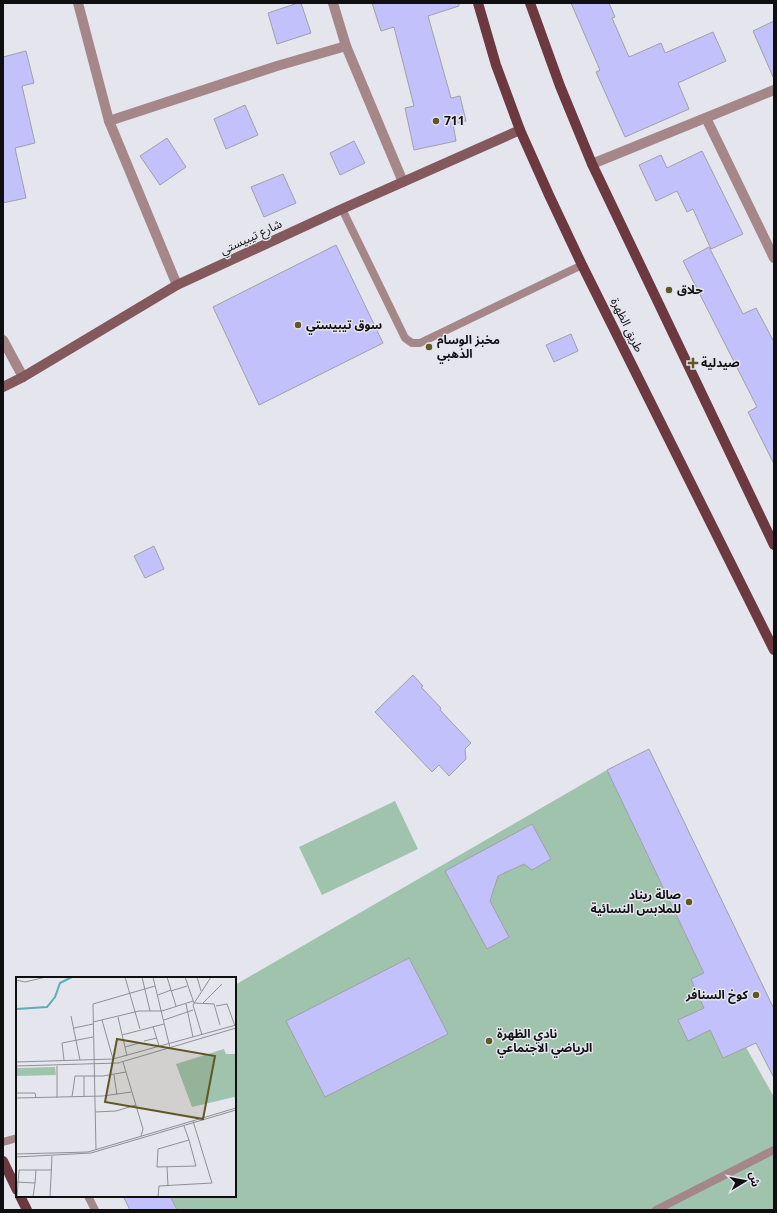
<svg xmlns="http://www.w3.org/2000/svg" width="777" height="1213" font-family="'Noto Sans','Noto Sans Arabic',sans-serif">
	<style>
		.green { fill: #9fc3ac }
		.building { fill: #c3c1fc; stroke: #a0a0a7 }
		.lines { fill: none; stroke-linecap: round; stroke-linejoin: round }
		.service { stroke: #a58789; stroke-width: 8 }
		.minor { stroke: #a58789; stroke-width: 10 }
		.secondary { stroke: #84595d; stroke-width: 10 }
		.primary { stroke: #6b393f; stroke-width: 10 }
		.poi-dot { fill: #5f5825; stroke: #e5e5ed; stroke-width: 1.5 }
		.labels { text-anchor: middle; stroke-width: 3; stroke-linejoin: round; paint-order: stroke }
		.poi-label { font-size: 12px; font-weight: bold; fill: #0f0f12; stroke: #e5e5ed; text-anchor: start }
		.street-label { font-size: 12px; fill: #0f0f12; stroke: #e5e5ed }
		.inset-river { fill: none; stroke: #5aadb9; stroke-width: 2 }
		.inset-road { fill: none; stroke: #8f8f95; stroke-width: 1 }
		.view { fill: #5f5825; fill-opacity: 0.15; stroke: #5f5825; stroke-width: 2 }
		.inset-edge { fill: none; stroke: #0f0f12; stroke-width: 2 }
	</style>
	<rect width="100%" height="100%" fill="#e5e5ed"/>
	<!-- green -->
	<g class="green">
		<path d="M 607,770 L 704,973 L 774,1097 L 774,1210 L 177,1210 L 170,1196 L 235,1196 L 235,985 Z"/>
		<path d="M 395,801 L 418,849 L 322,895 L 299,847 Z"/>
	</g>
	<!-- building -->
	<g class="building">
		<path d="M 298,3 L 301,3 L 311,33 L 277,44 L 268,13 Z"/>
		<path d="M 372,3 L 459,3 L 459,6 L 428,16 L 451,98 L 460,96 L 466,121 L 453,124 L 456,141 L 414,150 L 405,108 L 414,106 L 394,27 L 381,31 Z"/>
		<path d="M 571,3 L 609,3 L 615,17 L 612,18 L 629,57 L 661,43 L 665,53 L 713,32 L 726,61 L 678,83 L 689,109 L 625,137 L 596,72 L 600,70 Z"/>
		<path d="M 774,21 L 774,79 L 753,31 Z"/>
		<path d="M 26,51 L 34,83 L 22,86 L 35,143 L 15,148 L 26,198 L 3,203 L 3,57 Z"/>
		<path d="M 245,105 L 258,135 L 226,149 L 214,119 Z"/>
		<path d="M 167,138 L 186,167 L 160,185 L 140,156 Z"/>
		<path d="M 354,141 L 365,163 L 340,175 L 330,153 Z"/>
		<path d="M 702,151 L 743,234 L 711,249 L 693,209 L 687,212 L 677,191 L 656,201 L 639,165 L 661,155 L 667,168 Z"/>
		<path d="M 283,174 L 296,203 L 264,217 L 251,187 Z"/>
		<path d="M 336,245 L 383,343 L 259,405 L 213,307 Z"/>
		<path d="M 709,247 L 743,314 L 756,308 L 774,342 L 774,464 L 748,412 L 757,407 L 683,261 Z"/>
		<path d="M 571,334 L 578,351 L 554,362 L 546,345 Z"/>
		<path d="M 154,546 L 164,569 L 145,578 L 134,556 Z"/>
		<path d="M 413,675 L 423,686 L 421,687 L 441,708 L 440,710 L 471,743 L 465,749 L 466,759 L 449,776 L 439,765 L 432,772 L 375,712 Z"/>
		<path d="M 649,749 L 774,1009 L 774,1078 L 756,1043 L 723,1058 L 710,1030 L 688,1041 L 678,1020 L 704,1008 L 691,979 L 704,973 L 607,770 Z"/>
		<path d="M 532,824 L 551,859 L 532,870 L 524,864 L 498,876 L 490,901 L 509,937 L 487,949 L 445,871 Z"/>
		<path d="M 409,958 L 448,1034 L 325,1097 L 286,1021 Z"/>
		<path d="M 123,1196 L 170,1196 L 177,1210 L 130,1210 Z"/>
	</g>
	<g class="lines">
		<!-- service -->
		<g class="service">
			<path d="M 342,209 L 405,338 L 412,343 L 420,343 L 582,265"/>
			<path d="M 3,1142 L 17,1138"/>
			<path d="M 88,1196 L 95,1210"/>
			<path d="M 656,1210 L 774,1150"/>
		</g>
		<!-- minor -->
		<g class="minor">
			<path d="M 78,3 L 109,121 L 177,285"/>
			<path d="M 333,3 L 346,46 L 403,182"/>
			<path d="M 706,118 L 774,258"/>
			<path d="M 109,121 L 277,66 L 346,46"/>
			<path d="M 592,164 L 774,90"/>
			<path d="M 3,340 L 23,377"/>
		</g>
		<!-- secondary -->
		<path class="secondary" d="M 3,387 L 23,377 L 177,285 L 342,209 L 520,130"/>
		<!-- primary -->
		<g class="primary">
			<path d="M 478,3 L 496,65 L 520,130 L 549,195 L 582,265 L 774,650"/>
			<path d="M 530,3 L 560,86 L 592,164 L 774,545"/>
			<path d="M 3,1161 L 17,1190"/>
			<path d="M 20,1196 L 27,1210"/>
		</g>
	</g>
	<!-- markers -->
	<g class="poi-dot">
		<circle cx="436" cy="121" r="4"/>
		<circle cx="669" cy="290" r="4"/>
		<circle cx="298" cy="325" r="4"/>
		<circle cx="429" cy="347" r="4"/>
		<path d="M691 357h4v4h4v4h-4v4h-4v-4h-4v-4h4z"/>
		<circle cx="689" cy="902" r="4"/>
		<circle cx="756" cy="995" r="4"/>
		<circle cx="489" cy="1041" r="4"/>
	</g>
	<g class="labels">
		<!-- poi labels -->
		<g class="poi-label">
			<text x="444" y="125">711</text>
			<text x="677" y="294">حلاق</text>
			<text x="306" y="329">سوق تيبيستي</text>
			<text x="437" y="344">مخبز الوسام<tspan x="437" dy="14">الذهبي</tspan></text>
			<text x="701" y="367">صيدلية</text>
			<text x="681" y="899" text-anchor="end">صالة ريناد<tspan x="681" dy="14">للملابس النسائية</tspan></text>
			<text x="748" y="999" text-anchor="end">كوخ السنافر</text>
			<text x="497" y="1038">نادي الظهرة<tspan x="497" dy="14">الرياضي الاجتماعي</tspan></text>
		</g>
		<!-- street labels -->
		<g class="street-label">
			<text transform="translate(251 237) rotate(-25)" y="4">شارع تيبيستي</text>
			<text transform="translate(627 325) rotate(64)" y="4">طريق الظهرة</text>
		</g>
	</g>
	<!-- overview -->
	<g transform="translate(16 977)">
		<rect width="220" height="220" fill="#e5e5ed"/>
		<path d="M 208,72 L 210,77 L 220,77 L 220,123 L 218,120 L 176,130 L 160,87 ZM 39,90 L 40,98 L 1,99 L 0,91 Z" fill="#9fc3ac"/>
		<path class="inset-river" d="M 0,32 L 31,30 L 39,20 L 44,6 L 56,0"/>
		<path class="inset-road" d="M 109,0 L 124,52M 126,0 L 134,34M 137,0 L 154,71M 151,0 L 160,29M 169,0 L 178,26 L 198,27 L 204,48M 181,0 L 185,14M 0,3 L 9,5 L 30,0M 155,14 L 171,9M 142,18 L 155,13M 187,26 L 206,7M 170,27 L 177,60M 200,29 L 211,27 L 219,49M 55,39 L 64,83M 102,40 L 111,79M 86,43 L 97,82M 148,43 L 177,33M 77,45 L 123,34 L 146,34 L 177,24M 137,49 L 143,69M 58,51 L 77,47M 106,58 L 148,47M 186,58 L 177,28 L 195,0M 128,64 L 141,61M 109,70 L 123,66M 48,83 L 46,66 L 77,60M 0,85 L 97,82 L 220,48M 107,85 L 127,152 L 125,159M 0,89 L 102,86 L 220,51M 41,89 L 41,121M 98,98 L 101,118M 0,116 L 19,116 L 20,121M 68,119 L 68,99M 56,120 L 59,99 L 87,99 L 110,95M 0,121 L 87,119 L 115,115M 79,135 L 100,134 L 120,128M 168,149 L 173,163 L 142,172 L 141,190 L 180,189 L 173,163M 80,173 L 77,27 L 139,9M 0,177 L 72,175 L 220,131M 0,180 L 75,176 L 220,133M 151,190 L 152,209M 0,205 L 19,206 L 20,193M 1,220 L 3,193 L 36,193M 17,220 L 19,206M 34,220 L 36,179M 142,220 L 143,209 L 196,206 L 177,144"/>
		<path class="view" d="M 101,62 L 199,79 L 187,142 L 89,125 Z"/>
		<rect width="220" height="220" class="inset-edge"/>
	</g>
	<!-- border -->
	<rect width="777" height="1213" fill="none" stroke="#0f0f12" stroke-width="8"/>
	<!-- north arrow -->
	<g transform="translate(745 1181) rotate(80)" stroke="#e5e5ed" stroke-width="3" paint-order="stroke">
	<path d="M0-3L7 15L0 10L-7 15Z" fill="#0f0f12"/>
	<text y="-6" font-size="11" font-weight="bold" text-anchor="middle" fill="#0f0f12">ش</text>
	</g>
</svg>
